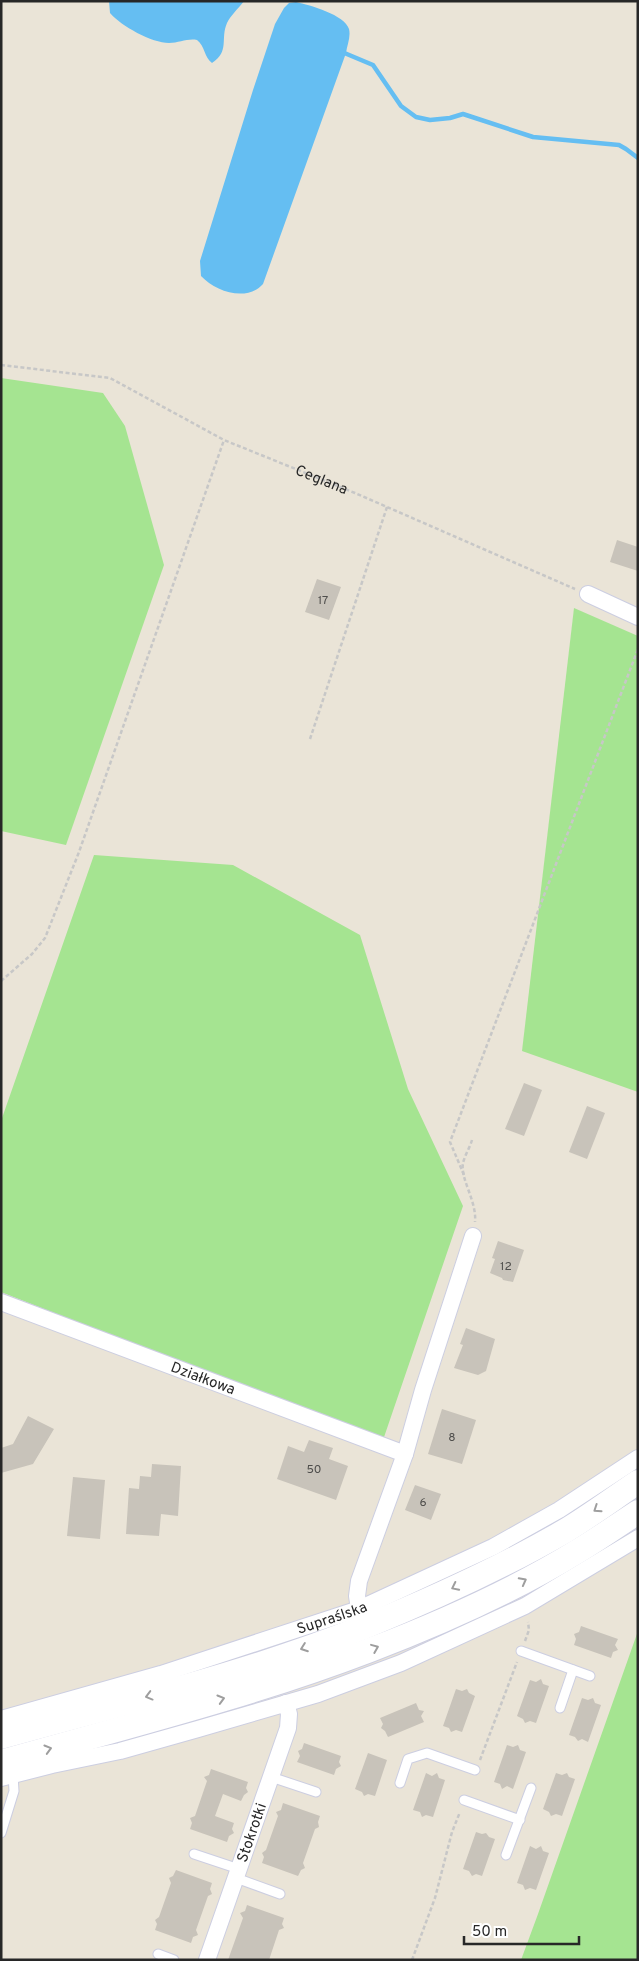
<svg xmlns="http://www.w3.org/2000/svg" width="639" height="1961" font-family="Overpass,sans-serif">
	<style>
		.green { fill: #a5e491 }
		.water { fill: #65bef2 }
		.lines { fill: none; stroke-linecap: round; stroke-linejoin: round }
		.stream { stroke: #65bef2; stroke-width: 4.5 }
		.building { fill: #c8c3ba }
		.lane-casing { stroke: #cccee1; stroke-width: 11 }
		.street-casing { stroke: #cccee1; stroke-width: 18 }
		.secondary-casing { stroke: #cccee1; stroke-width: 26 }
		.path { stroke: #c7c7c7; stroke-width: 2.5; stroke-dasharray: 4 2.5; stroke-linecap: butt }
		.lane { stroke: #fff; stroke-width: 9 }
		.street { stroke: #fff; stroke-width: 16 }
		.secondary { stroke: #fff; stroke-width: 24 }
		.oneway { stroke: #9e9e9e }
		.labels { text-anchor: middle; stroke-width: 5; stroke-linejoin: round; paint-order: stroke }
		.number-label { font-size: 12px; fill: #4f4e4c }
		.street-label { font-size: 15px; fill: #272727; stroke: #fff }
	</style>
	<rect width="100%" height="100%" fill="#eae4d7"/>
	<!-- green -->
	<g class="green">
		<path d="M 1,378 L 103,393 L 125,426 L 164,565 L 66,845 L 1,831 Z"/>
		<path d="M 574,608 L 638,636 L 638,1092 L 522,1051 Z"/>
		<path d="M 94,855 L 233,865 L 360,935 L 408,1089 L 463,1206 L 382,1443 L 1,1292 L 1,1121 Z"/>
		<path d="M 638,1631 L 638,1960 L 521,1960 L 538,1914 Z"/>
	</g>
	<!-- water -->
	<g class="water">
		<path d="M 109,1 L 244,1 C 238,9 231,15 227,23 C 220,39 230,51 212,63 C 204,57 205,46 197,40 C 188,38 179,43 169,43 C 152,43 121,26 110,13 Z"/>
		<path d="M 296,2 C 310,5 345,15 349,29 C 351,37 347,45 346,53 L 263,284 C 247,302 216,292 201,276 L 200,261 L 253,90 L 275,24 L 284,8 L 289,3 Z"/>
	</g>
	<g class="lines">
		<!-- stream -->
		<path class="stream" d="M 342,52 L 373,65 L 401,106 L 416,117 L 430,120 L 450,118 L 463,114 L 533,137 L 619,145 L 626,149 L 638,158"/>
	</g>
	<!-- building -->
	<g class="building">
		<path d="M 617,540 L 638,547 L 638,571 L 610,562 Z"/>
		<path d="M 317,579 L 341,587 L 329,620 L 305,612 Z"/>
		<path d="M 524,1083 L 542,1090 L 524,1136 L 505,1129 Z"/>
		<path d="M 587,1106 L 605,1113 L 587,1159 L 569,1152 Z"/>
		<path d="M 498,1241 L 524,1250 L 513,1282 L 503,1280 L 502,1278 L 490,1273 L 495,1259 L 492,1258 Z"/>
		<path d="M 466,1328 L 495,1339 L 486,1371 L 478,1375 L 454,1368 L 463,1345 L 460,1344 Z"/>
		<path d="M 442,1409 L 476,1420 L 462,1464 L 428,1454 Z"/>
		<path d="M 28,1416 L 54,1429 L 33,1464 L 1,1473 L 1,1448 L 13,1444 Z"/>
		<path d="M 309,1440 L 333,1448 L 329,1459 L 348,1466 L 336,1500 L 277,1479 L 288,1446 L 304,1452 Z"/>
		<path d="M 152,1464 L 181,1466 L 178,1516 L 161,1514 L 159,1536 L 126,1534 L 129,1488 L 139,1489 L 140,1476 L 151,1477 Z"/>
		<path d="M 73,1477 L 105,1480 L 100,1539 L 67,1536 Z"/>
		<path d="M 415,1485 L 441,1494 L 431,1520 L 405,1510 Z"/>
		<path d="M 581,1626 L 618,1639 L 615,1645 L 618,1650 L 613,1652 L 611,1658 L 574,1645 L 576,1639 L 574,1634 L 579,1632 Z"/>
		<path d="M 541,1679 L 543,1684 L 549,1686 L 536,1723 L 530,1721 L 525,1723 L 523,1719 L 517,1716 L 530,1680 L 536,1682 Z"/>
		<path d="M 456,1689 L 462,1691 L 467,1689 L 469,1693 L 475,1696 L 462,1732 L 456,1730 L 451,1732 L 449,1728 L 443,1726 Z"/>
		<path d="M 582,1698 L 588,1700 L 593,1698 L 595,1703 L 601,1705 L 588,1742 L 582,1739 L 578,1741 L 575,1737 L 569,1735 Z"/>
		<path d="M 416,1703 L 419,1710 L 424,1711 L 421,1716 L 424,1722 L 388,1737 L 385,1731 L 381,1728 L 383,1724 L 380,1718 Z"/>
		<path d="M 304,1743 L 341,1756 L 339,1762 L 341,1766 L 336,1769 L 334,1775 L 297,1762 L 300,1756 L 298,1751 L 302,1749 Z"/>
		<path d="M 507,1745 L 513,1747 L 518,1745 L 520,1750 L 526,1752 L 513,1789 L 507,1786 L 502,1789 L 500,1784 L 494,1782 Z"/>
		<path d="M 368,1753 L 387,1760 L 375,1796 L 368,1794 L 364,1796 L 362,1792 L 355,1789 Z"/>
		<path d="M 211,1769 L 248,1782 L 246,1788 L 248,1792 L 244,1795 L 241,1801 L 223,1794 L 215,1816 L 234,1823 L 232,1829 L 234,1833 L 229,1836 L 227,1842 L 190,1829 L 192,1823 L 190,1818 L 195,1816 L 207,1781 L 204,1777 L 209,1775 Z"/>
		<path d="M 426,1773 L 432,1776 L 437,1773 L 439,1778 L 445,1780 L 433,1817 L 426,1815 L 422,1817 L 420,1812 L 413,1810 Z"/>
		<path d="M 556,1773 L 562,1775 L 567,1773 L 569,1777 L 575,1779 L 562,1816 L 556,1814 L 551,1816 L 549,1812 L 543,1809 Z"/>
		<path d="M 283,1803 L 320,1816 L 318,1822 L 319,1827 L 315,1829 L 303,1863 L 305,1868 L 301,1870 L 298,1876 L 262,1863 L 264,1857 L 262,1853 L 266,1850 L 278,1816 L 276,1812 L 281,1810 Z"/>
		<path d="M 476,1832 L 482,1834 L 486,1833 L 489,1837 L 495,1839 L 482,1876 L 476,1874 L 472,1876 L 469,1871 L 463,1869 Z"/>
		<path d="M 530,1846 L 536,1849 L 541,1846 L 543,1851 L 549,1853 L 536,1890 L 530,1888 L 525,1890 L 523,1885 L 517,1883 Z"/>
		<path d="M 176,1870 L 212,1883 L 210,1889 L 212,1894 L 208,1896 L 196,1930 L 198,1935 L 193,1937 L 191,1943 L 155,1930 L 157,1924 L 155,1920 L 159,1917 L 171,1883 L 169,1878 L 173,1876 Z"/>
		<path d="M 247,1905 L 284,1918 L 282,1924 L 284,1928 L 279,1930 L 269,1960 L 228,1960 L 243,1918 L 240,1913 L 245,1911 Z"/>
	</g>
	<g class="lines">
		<!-- lane casing -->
		<g class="lane-casing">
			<g id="lane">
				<path d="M 521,1651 L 590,1676"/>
				<path d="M 560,1708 L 573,1670"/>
				<path d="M 271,1777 L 316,1792"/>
				<path d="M 400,1783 L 408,1759 L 427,1753 L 475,1770"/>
				<path d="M 464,1800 L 520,1820"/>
				<path d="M 1,1833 L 14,1791 L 13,1775"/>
				<path d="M 194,1854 L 239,1869"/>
				<path d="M 506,1855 L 531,1788"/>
				<path d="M 236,1878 L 280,1894"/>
				<path d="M 158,1954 L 174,1960"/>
			</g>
		</g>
		<!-- street casing -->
		<g class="street-casing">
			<g id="street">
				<path d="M 588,594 L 638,617"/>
				<path id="s2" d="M 1,1302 L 405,1454"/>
				<path d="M 359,1609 L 357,1596 L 359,1581 L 405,1454 L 423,1390 L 473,1236"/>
				<path id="s3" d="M 1,1719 L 161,1674 L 359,1609 L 493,1547 L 559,1510 L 638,1458"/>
				<path d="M 1,1778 L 52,1765 L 120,1751 L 198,1729 L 318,1694 L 401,1663 L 525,1606 L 638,1538"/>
				<path id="s4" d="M 207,1960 L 288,1728 L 289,1714 L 286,1703"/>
			</g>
		</g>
		<!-- secondary casing -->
		<g class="secondary-casing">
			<g id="secondary">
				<path d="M 1,1737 C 123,1703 247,1674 364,1627 C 433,1599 501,1568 565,1531 C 590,1516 614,1498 638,1482"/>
				<path d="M 1,1762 C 125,1727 250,1696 370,1650 C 441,1623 513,1591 578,1551 C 598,1539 618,1525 638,1512"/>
			</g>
		</g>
		<!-- path -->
		<g class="path">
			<path id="s1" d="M 1,365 L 110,378 L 224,440 L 355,493 L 575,589"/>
			<path d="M 310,739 L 387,507"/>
			<path d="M 1,981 L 32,954 L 45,938 L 79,852 L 224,440"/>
			<path d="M 472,1140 C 470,1147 465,1155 463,1163 C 460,1179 477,1201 475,1222"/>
			<path d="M 464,1175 L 450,1142 L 638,649"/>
			<path d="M 525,1641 L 529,1630 L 528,1622"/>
			<path d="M 480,1760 L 517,1662"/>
			<path d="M 412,1960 L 435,1898 L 452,1832 L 460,1812"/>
		</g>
		<!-- lane -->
		<use href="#lane" class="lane"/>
		<!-- street -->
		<use href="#street" class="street"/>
		<!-- secondary -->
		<use href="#secondary" class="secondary"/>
	</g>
	<!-- one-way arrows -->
	<defs><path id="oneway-chevron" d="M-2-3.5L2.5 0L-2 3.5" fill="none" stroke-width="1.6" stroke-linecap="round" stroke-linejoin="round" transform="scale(1.25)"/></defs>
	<g class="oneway">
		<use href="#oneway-chevron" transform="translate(597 1509) rotate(146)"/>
		<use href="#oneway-chevron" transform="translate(523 1581) rotate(-28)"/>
		<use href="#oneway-chevron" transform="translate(455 1587) rotate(154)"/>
		<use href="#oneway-chevron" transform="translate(304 1648) rotate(160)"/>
		<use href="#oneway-chevron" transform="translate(375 1648) rotate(-22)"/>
		<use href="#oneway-chevron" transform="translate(149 1696) rotate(165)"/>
		<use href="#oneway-chevron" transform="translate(221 1699) rotate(-16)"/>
		<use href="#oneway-chevron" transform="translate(48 1749) rotate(-16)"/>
	</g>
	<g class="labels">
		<!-- number labels -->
		<g class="number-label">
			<text x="323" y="604">17</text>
			<text x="506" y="1270">12</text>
			<text x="452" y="1441">8</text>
			<text x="314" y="1473">50</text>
			<text x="423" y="1506">6</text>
		</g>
		<!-- street labels -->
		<g class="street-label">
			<text dy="5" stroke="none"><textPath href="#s1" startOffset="345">Ceglana</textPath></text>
			<text dy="5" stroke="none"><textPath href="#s2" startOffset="216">Działkowa</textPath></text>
			<text dy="5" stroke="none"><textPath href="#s3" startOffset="346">Supraślska</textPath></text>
			<text dy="5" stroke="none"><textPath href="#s4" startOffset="135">Stokrotki</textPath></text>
		</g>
	</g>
	<!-- border -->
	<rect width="639" height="1961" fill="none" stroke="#272727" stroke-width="5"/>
	<!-- scale -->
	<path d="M464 1936v8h115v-8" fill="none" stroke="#272727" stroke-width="2.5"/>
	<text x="472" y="1936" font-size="15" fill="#272727" stroke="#ffffff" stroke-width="4" paint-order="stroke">50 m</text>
</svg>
